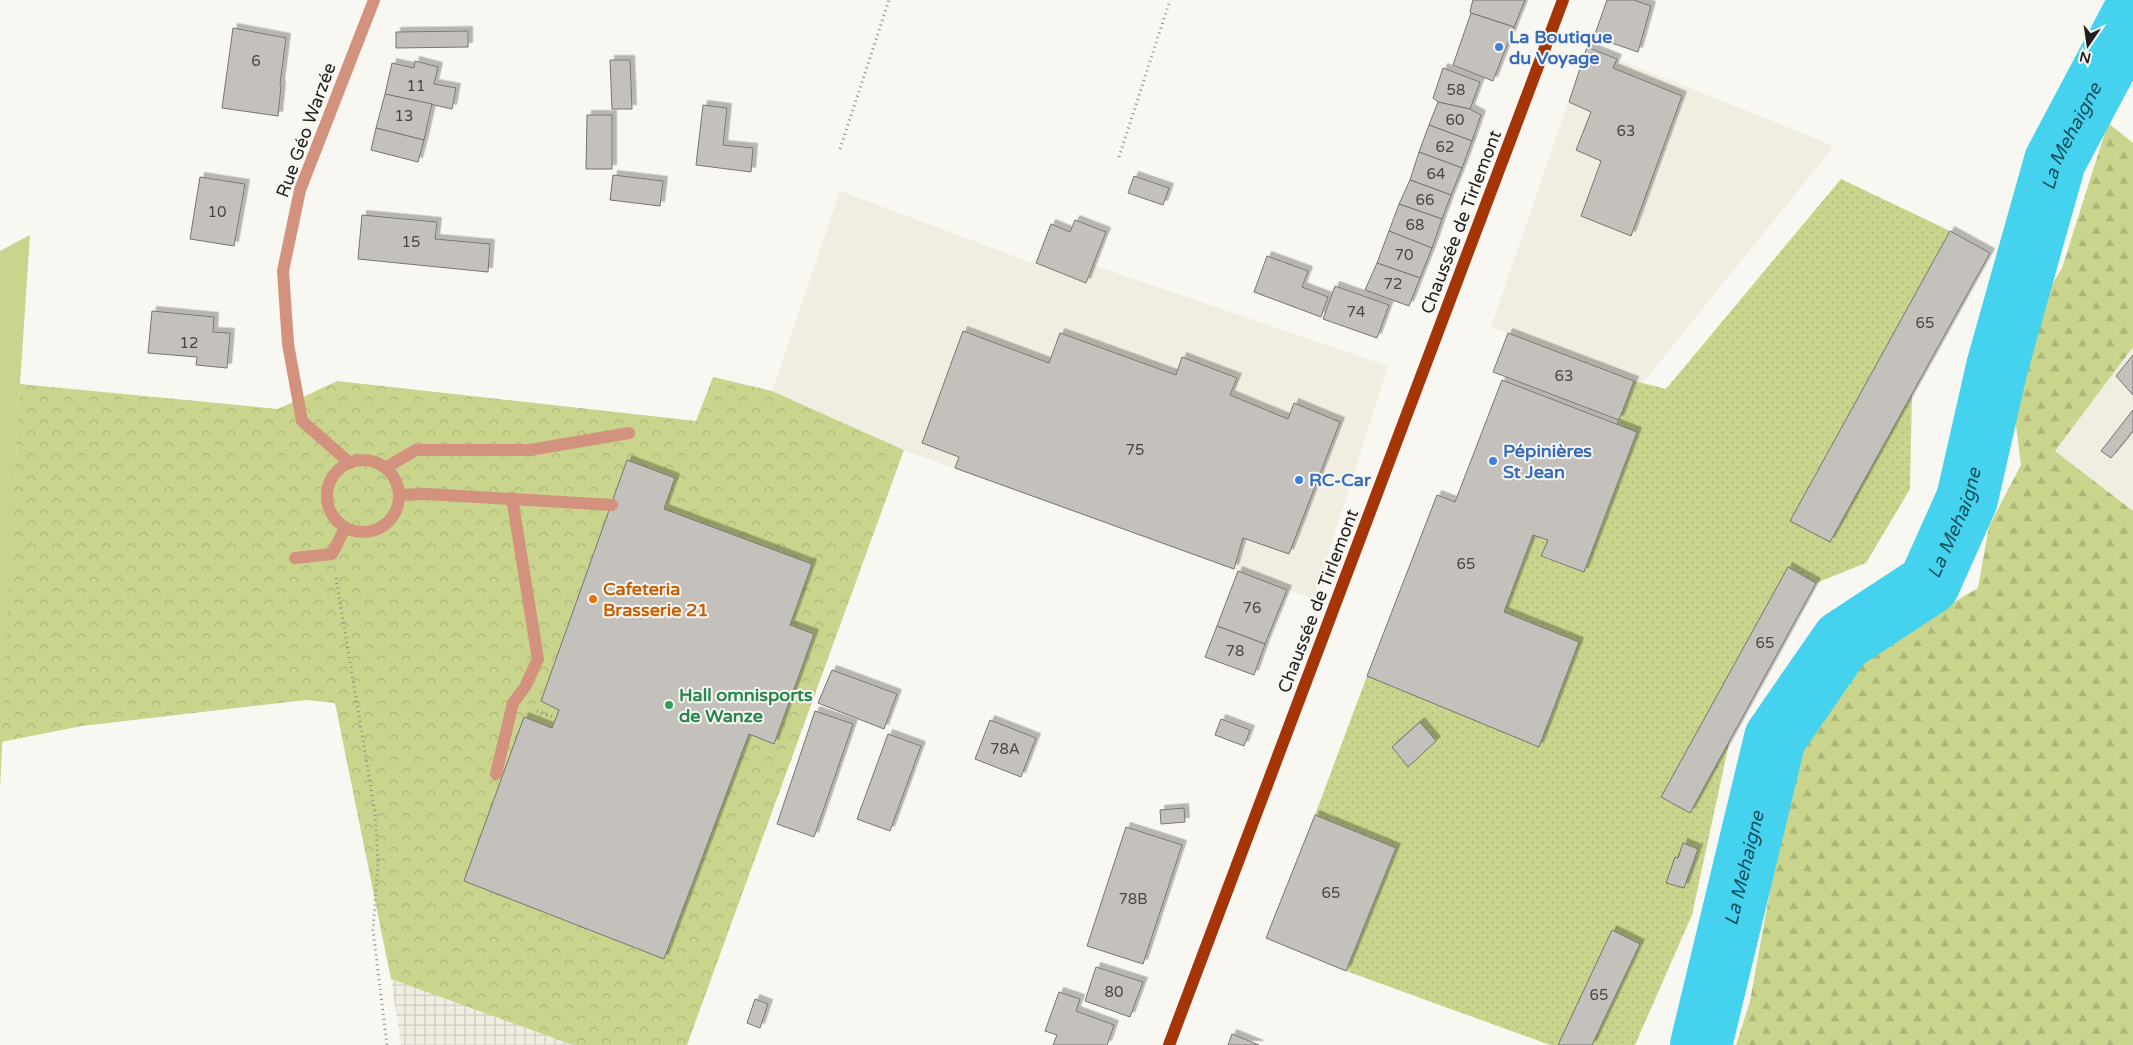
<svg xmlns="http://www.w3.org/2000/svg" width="2133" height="1045" font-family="'Varela Round',sans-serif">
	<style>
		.built { fill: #f1eee1 }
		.industrial { fill: url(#industrial-grid) }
		.grass { fill: #c9d58c }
		.forest { fill: url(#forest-firs) }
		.park { fill: url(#park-crowns) }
		.garden { fill: url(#garden-dots) }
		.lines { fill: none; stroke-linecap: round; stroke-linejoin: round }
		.river { stroke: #45d2ef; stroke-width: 62 }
		.building { fill: #c4c0bc; stroke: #787470; filter: url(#shadow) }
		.path { stroke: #8e8d89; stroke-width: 3; stroke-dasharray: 1 4; stroke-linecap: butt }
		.service { stroke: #d2927e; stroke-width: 12 }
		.minor { stroke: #d2927e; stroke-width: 12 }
		.primary { stroke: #a53406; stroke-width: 12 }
		.shop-dot { fill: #3f7fe0; stroke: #f8f7f2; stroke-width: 2 }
		.food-dot { fill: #e8710a; stroke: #f8f7f2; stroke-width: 2 }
		.leisure-dot { fill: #2e9e5b; stroke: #f8f7f2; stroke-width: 2 }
		.labels { text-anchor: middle; stroke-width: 4; stroke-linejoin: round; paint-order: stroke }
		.number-label { font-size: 15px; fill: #494745 }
		.shop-label { font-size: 18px; font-weight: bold; fill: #366cbe; stroke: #f8f7f2; text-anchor: start }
		.street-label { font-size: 18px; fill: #201f1d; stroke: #f8f7f2 }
		.food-label { font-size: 18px; font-weight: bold; fill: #c56008; stroke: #f8f7f2; text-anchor: start }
		.leisure-label { font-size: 18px; font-weight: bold; fill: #27864d; stroke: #f8f7f2; text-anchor: start }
		.water-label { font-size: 19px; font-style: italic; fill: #16505c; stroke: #f8f7f2 }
	</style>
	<defs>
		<pattern id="industrial-grid" width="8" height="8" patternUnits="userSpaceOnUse" patternTransform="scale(1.25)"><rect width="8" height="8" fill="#f1eee1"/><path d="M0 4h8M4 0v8" fill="none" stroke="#ceccc1"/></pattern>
		<pattern id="forest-firs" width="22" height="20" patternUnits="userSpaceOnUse" patternTransform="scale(1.25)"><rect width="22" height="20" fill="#c9d58c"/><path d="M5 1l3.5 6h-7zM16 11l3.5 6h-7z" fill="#acb678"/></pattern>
		<pattern id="park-crowns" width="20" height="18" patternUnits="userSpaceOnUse" patternTransform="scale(1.25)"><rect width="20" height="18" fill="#c9d58c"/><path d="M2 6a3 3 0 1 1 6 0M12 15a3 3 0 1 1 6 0" fill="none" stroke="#acb678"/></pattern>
		<pattern id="garden-dots" width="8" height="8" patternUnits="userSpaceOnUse" patternTransform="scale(1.25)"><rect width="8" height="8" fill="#c9d58c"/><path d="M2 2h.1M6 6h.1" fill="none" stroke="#acb678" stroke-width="1.8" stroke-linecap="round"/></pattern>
		<filter id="shadow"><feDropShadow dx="4.5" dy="-4.5" stdDeviation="0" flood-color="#0004"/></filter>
	</defs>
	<rect width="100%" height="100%" fill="#f8f7f2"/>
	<!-- built -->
	<g class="built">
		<path d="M 1587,47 L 1834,146 L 1642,384 L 1491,327 Z"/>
		<path d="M 840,191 L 1086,283 L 1093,265 L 1388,366 L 1314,599 L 904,450 L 772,391 Z"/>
		<path d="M 2133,347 L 2133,511 L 2055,451 Z"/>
	</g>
	<!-- industrial -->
	<path class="industrial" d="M 391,979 L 499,1018 L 573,1045 L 401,1045 Z"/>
	<!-- grass -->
	<path class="grass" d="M 30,235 L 20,384 L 0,789 L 0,251 Z"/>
	<!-- forest -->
	<path class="forest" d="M 2108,123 L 2133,143 L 2133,347 L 2055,451 L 2133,511 L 2133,1045 L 1736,1045 L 1750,1001 L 1797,742 L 1849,664 L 1978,588 L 1989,526 L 2021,465 L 2012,393 L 2021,336 L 2062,268 Z"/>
	<!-- park -->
	<path class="park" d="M 713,377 L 772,391 L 904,450 L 687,1045 L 573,1045 L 391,979 L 335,703 L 306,700 L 82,726 L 1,742 L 20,384 L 278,409 L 337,381 L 696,421 Z"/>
	<!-- garden -->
	<path class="garden" d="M 1841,179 L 1950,231 L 1912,393 L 1910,489 L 1866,563 L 1816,583 L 1730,739 L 1692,915 L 1635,1045 L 1550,1045 L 1346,971 L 1396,848 L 1315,815 L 1367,676 L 1539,746 L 1579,642 L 1504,612 L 1533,535 L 1548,540 L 1542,557 L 1584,572 L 1637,432 L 1616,424 L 1634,381 L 1666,389 Z"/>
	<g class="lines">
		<!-- river -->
		<path class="river" id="s1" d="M 1701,1045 L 1775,738 L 1842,641 L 1929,584 L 1967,499 L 1997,367 L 2055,161 L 2133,14"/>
	</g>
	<!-- building -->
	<g class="building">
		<path d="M 1473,0 L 1525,0 L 1514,27 L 1471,13 L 1470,11 Z"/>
		<path d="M 1607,0 L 1634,0 L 1651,6 L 1638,52 L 1594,37 Z"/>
		<path d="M 1471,13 L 1514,27 L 1493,81 L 1453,65 Z"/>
		<path d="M 233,28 L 286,38 L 280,84 L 281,86 L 278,116 L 222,108 Z"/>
		<path d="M 468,31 L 468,47 L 396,48 L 396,32 Z"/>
		<path d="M 1587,47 L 1617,59 L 1613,68 L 1682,96 L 1631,236 L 1581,216 L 1601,161 L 1576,150 L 1591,112 L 1569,102 Z"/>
		<path d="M 610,60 L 630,60 L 632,109 L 612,109 Z"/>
		<path d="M 415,61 L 438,67 L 434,84 L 456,88 L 452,109 L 385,94 L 392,63 L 414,68 Z"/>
		<path d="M 1443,68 L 1480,82 L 1470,109 L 1438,102 L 1433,98 Z"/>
		<path d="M 385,94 L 432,104 L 424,140 L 376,128 Z"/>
		<path d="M 1438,102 L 1470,109 L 1481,115 L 1472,141 L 1429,125 Z"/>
		<path d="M 703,105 L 727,108 L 723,145 L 753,148 L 751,172 L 696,165 Z"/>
		<path d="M 587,115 L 612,115 L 612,169 L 586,169 Z"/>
		<path d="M 1429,125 L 1472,141 L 1462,168 L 1419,152 Z"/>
		<path d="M 376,128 L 424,140 L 418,162 L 371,150 Z"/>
		<path d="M 1419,152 L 1462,168 L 1451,195 L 1410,180 Z"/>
		<path d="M 613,175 L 663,181 L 660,206 L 610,200 Z"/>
		<path d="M 1134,176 L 1169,188 L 1163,205 L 1128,193 Z"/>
		<path d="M 200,177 L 245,184 L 234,246 L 190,239 Z"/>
		<path d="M 1410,180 L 1451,195 L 1442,219 L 1399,204 Z"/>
		<path d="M 1399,204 L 1442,219 L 1432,248 L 1389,231 Z"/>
		<path d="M 362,215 L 437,222 L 435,239 L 490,244 L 488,272 L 358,259 Z"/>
		<path d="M 1075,220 L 1106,232 L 1086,283 L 1036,263 L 1051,224 L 1070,232 Z"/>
		<path d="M 1389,231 L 1432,248 L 1420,278 L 1377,263 Z"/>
		<path d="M 1950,231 L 1990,253 L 1830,542 L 1790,521 Z"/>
		<path d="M 1267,256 L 1308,271 L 1302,287 L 1328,297 L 1321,317 L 1254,292 Z"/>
		<path d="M 1377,263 L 1420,278 L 1409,306 L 1365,290 Z"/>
		<path d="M 1335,286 L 1389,305 L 1377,338 L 1323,319 Z"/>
		<path d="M 152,311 L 214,317 L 213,332 L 230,333 L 227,368 L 196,365 L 197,357 L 148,353 Z"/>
		<path d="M 963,331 L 1049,363 L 1060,333 L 1176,375 L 1182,357 L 1237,378 L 1230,395 L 1288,419 L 1294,403 L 1340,422 L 1289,554 L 1243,538 L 1234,569 L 955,468 L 959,457 L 922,443 Z"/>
		<path d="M 1508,333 L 1634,381 L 1619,420 L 1493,372 Z"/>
		<path d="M 2133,355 L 2133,395 L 2116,376 Z"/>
		<path d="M 1502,380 L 1637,432 L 1584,572 L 1541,556 L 1548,540 L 1533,535 L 1504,612 L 1579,642 L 1539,747 L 1367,676 L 1437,495 L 1455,502 Z"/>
		<path d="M 2133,410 L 2133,431 L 2111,458 L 2101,451 Z"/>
		<path d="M 627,460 L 675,478 L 664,509 L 812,564 L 790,625 L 814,634 L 774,744 L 749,734 L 664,959 L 464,881 L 524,717 L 552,728 L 559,710 L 541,701 Z"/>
		<path d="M 1788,567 L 1816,583 L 1690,813 L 1661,797 Z"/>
		<path d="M 1238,571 L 1287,590 L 1265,644 L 1217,626 Z"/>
		<path d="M 1217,626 L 1265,644 L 1254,675 L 1205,657 Z"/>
		<path d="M 832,670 L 897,694 L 884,729 L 818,703 Z"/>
		<path d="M 815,711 L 853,724 L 814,837 L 777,824 Z"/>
		<path d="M 1221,719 L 1250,730 L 1244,746 L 1215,735 Z"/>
		<path d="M 990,720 L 1036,738 L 1021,777 L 975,759 Z"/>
		<path d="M 1420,722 L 1436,741 L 1408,767 L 1392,747 Z"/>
		<path d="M 888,734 L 921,746 L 890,831 L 857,819 Z"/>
		<path d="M 1184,808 L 1185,822 L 1161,824 L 1160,810 Z"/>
		<path d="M 1315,815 L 1396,848 L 1346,971 L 1266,938 Z"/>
		<path d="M 1126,827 L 1182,845 L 1143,964 L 1087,946 Z"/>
		<path d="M 1683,843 L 1698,849 L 1684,888 L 1666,883 L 1675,857 L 1678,858 Z"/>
		<path d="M 1612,930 L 1640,944 L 1592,1045 L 1558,1045 Z"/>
		<path d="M 1096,967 L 1143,982 L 1130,1017 L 1085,1001 Z"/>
		<path d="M 1059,992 L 1080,999 L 1076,1011 L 1114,1025 L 1107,1045 L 1053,1045 L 1057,1035 L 1045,1031 Z"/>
		<path d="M 755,999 L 768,1004 L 760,1028 L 747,1023 Z"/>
		<path d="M 1232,1034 L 1259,1045 L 1228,1045 Z"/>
	</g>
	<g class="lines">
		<!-- path -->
		<g class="path">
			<path d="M 840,149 L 889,0"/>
			<path d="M 1119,157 L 1170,0"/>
			<path d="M 336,578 L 375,812 L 378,863 L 373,930 L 387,1045"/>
			<path d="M 537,711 L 556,718"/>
		</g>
		<!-- service -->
		<g class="service">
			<path d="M 385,468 L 416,450 L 530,450 L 629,433"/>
			<path d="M 399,495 L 427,494 L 612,505"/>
			<path d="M 295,558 L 332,554 L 345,528"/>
			<path d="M 496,774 L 513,703 L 525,687 L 538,659 L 512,498"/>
		</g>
		<!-- minor -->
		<g class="minor">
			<circle cx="363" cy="496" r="36"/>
			<path d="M 350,463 L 302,421 L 288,344 L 283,271 L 300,190 L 374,0"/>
		</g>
		<!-- primary -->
		<path class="primary" d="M 1169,1045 L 1563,0"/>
	</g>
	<!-- markers -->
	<g class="shop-dot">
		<circle cx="1499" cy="47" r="5"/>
		<circle cx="1493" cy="461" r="5"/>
		<circle cx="1299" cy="480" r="5"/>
	</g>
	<circle class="food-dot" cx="593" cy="599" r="5"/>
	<circle class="leisure-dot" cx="669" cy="705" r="5"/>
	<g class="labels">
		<!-- number labels -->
		<g class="number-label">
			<text x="256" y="66">6</text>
			<text x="416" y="91">11</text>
			<text x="1456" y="95">58</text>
			<text x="404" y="121">13</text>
			<text x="1455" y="125">60</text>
			<text x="1626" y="136">63</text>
			<text x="1445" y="152">62</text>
			<text x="1436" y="179">64</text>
			<text x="1425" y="205">66</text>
			<text x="217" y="217">10</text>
			<text x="1415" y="230">68</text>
			<text x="411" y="247">15</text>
			<text x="1404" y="260">70</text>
			<text x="1393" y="289">72</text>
			<text x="1356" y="317">74</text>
			<text x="1925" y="328">65</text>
			<text x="189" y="348">12</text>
			<text x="1564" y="381">63</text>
			<text x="1135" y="455">75</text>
			<text x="1466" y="569">65</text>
			<text x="1252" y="613">76</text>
			<text x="1765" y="648">65</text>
			<text x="1235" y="656">78</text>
			<text x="1005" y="754">78A</text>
			<text x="1331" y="898">65</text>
			<text x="1133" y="904">78B</text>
			<text x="1114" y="997">80</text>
			<text x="1599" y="1000">65</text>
		</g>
		<!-- shop labels -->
		<g class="shop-label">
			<text x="1509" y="43">La Boutique<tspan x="1509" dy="21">du Voyage</tspan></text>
			<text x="1503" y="457">Pépinières<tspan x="1503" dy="21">St Jean</tspan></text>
			<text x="1309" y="486">RC-Car</text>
		</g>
		<!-- street labels -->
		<g class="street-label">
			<text transform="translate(306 130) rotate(-70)" y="6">Rue Géo Warzée</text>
			<text transform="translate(1461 222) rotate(-69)" y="6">Chaussée de Tirlemont</text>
			<text transform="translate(1318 601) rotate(-69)" y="6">Chaussée de Tirlemont</text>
		</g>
		<!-- food labels -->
		<g class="food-label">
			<text x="603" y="595">Cafeteria<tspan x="603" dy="21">Brasserie 21</tspan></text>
		</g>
		<!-- leisure labels -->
		<g class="leisure-label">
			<text x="679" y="701">Hall omnisports<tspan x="679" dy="21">de Wanze</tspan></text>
		</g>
		<!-- water labels -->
		<g class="water-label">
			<text dy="7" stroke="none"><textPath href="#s1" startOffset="1009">La Mehaigne</textPath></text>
			<text dy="7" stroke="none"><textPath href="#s1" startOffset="604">La Mehaigne</textPath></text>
			<text dy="7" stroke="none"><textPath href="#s1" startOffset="182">La Mehaigne</textPath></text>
		</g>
	</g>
	<!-- north arrow -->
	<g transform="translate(2088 45) rotate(193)" stroke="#f8f7f2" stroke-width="4" paint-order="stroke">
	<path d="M0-4L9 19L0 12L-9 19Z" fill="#201f1d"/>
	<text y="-8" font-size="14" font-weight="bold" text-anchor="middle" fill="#201f1d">N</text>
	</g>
</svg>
